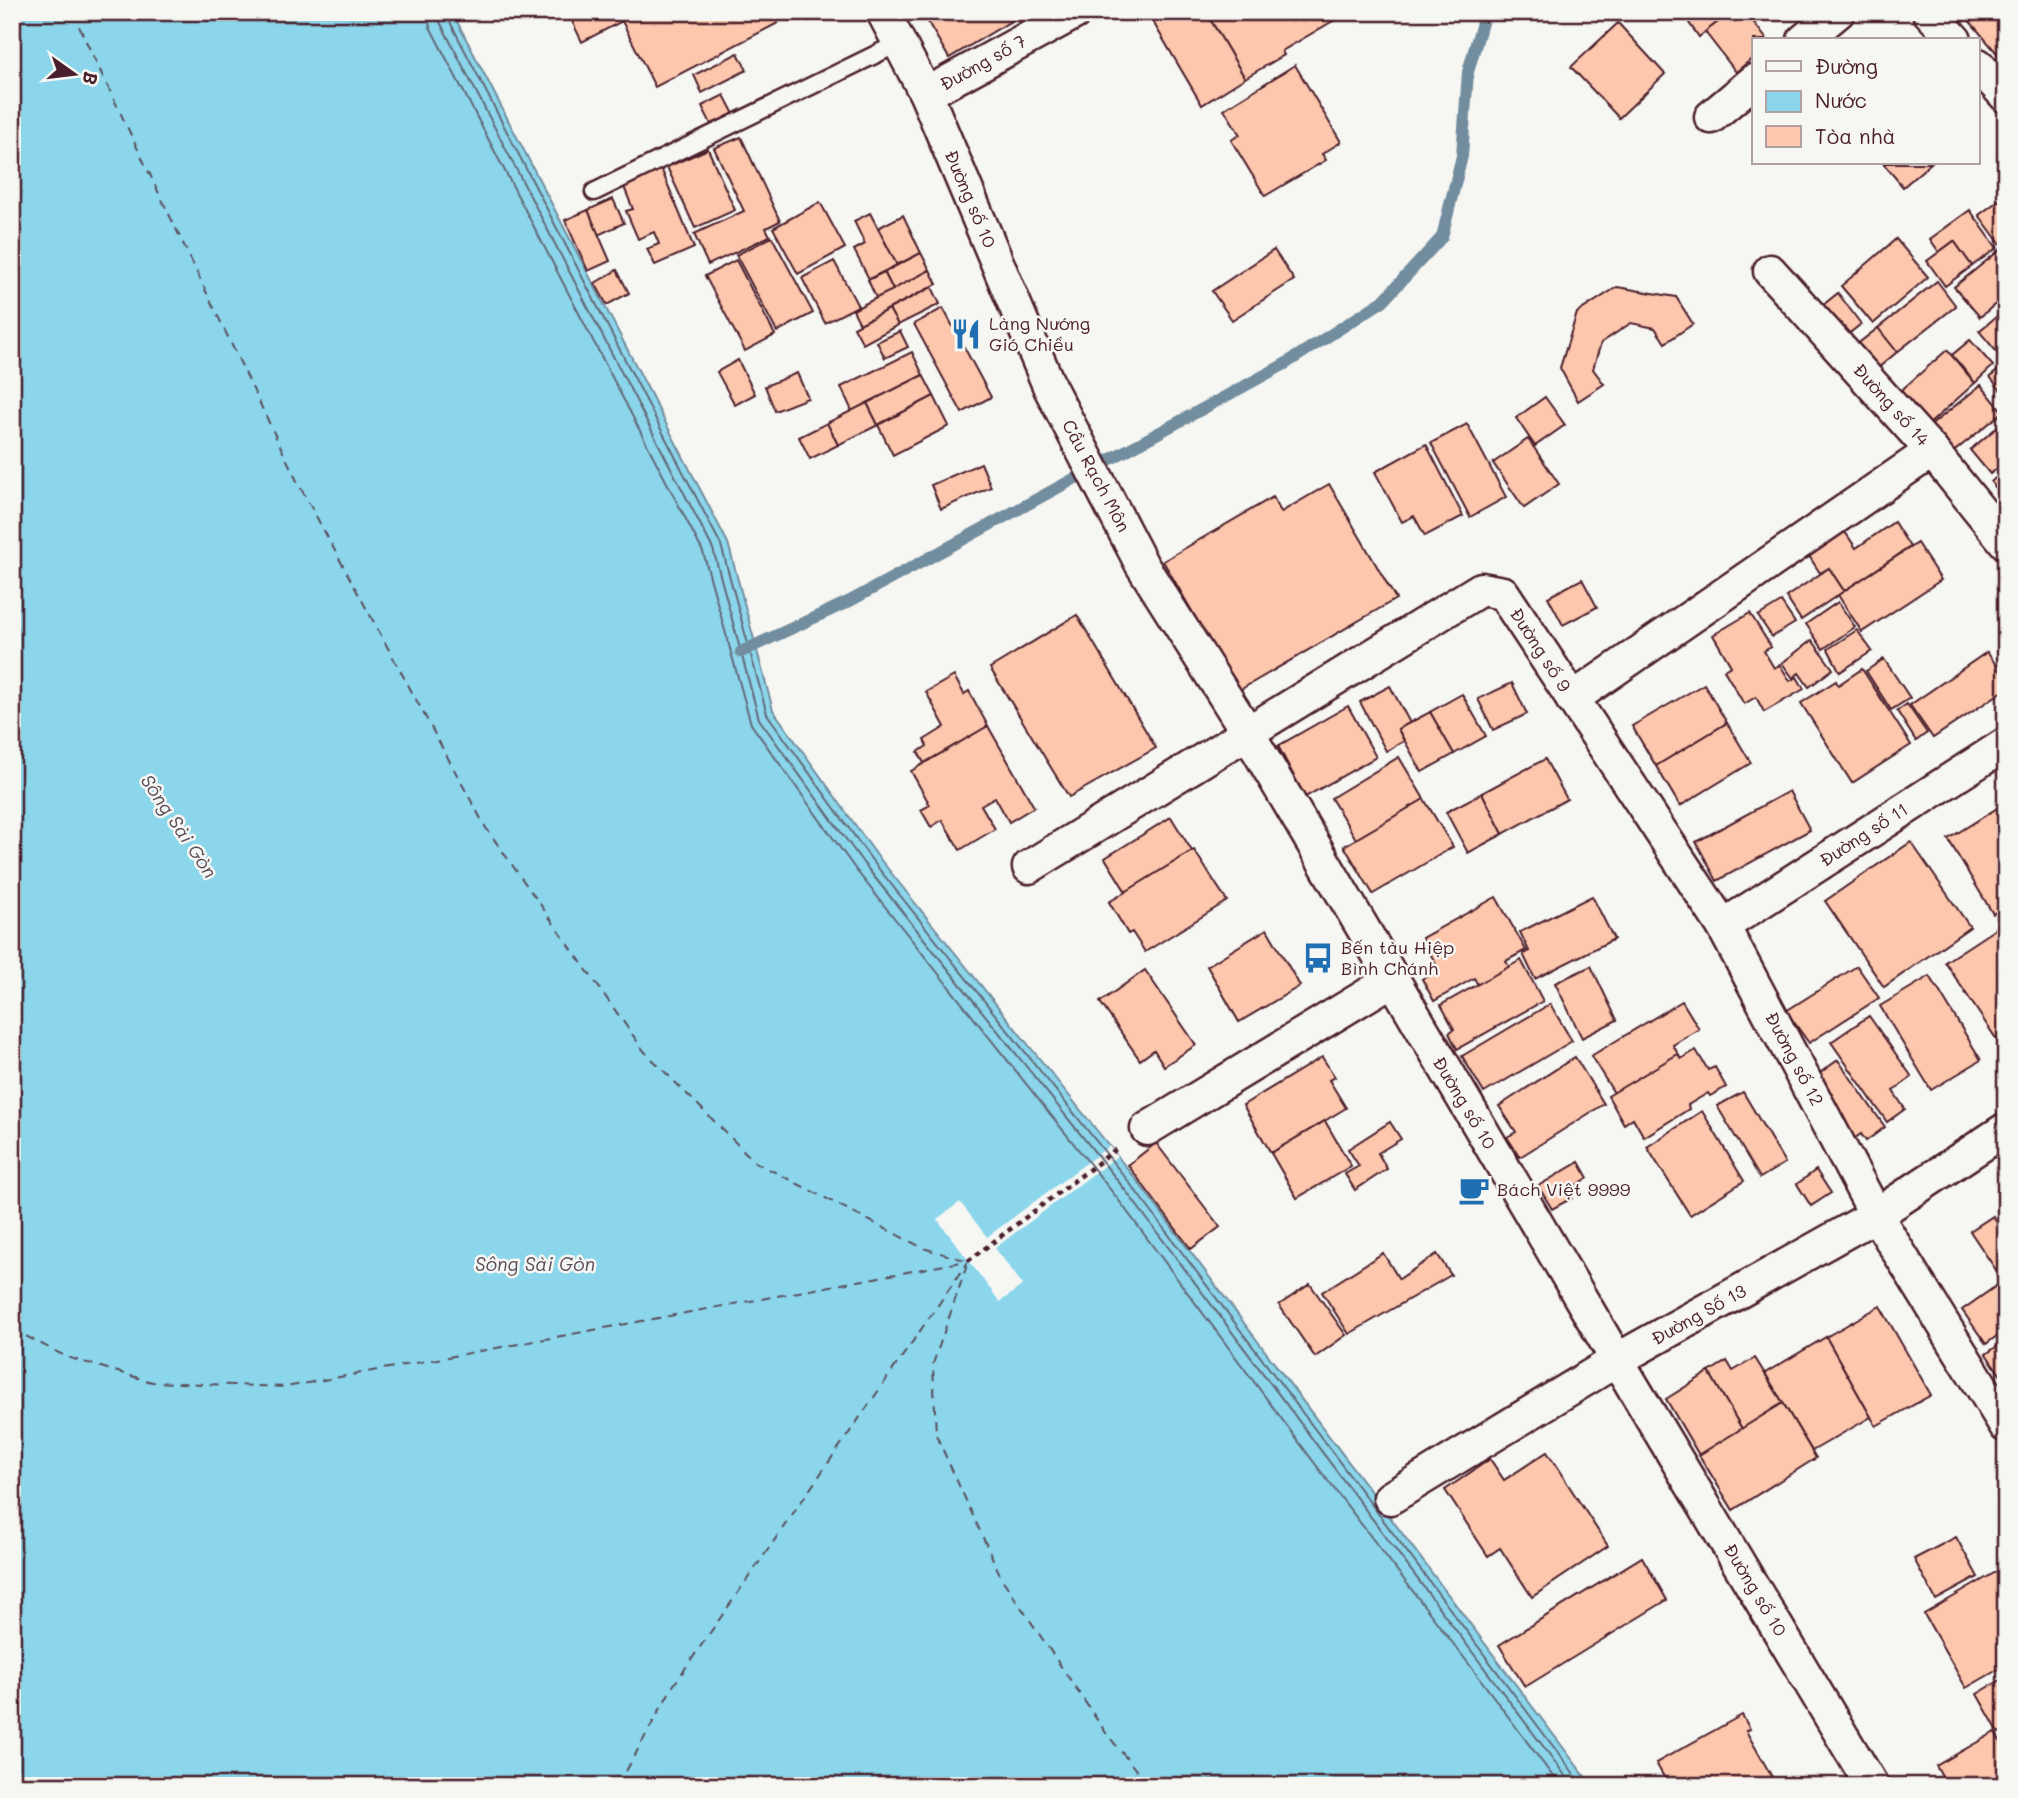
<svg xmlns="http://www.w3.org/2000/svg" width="2018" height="1798" font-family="Mali,sans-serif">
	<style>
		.water { fill: #8bd6eb; stroke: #718d9e; stroke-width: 2 }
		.pier { fill: #f6f6f2 }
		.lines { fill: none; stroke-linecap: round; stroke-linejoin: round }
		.shore { stroke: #646878; stroke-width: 2 }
		.stream { stroke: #718d9e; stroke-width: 12 }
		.ferry { stroke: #5a4d5b; stroke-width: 2; stroke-dasharray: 9 7; stroke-linecap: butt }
		.building { fill: #fcc7ad; stroke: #4a1f2b; stroke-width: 2 }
		.lane-casing { stroke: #4a1f2b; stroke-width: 21 }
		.street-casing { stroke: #4a1f2b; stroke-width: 37 }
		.path { stroke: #4a1f2b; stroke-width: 4.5; stroke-dasharray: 5 5; stroke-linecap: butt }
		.lane { stroke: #f6f6f2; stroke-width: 16 }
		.street { stroke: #f6f6f2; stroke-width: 32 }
		.labels { text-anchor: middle; stroke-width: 5; stroke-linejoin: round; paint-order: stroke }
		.street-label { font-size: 18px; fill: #4a1f2b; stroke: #f6f6f2 }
		.poi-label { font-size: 18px; fill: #4a1f2b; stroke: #f6f6f2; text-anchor: start }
		.water-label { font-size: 19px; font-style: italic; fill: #5a4d5b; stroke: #f6f6f2 }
	</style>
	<rect width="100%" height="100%" fill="#f6f6f2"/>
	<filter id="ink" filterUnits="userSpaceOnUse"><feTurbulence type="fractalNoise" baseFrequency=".0143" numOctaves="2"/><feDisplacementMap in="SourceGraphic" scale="14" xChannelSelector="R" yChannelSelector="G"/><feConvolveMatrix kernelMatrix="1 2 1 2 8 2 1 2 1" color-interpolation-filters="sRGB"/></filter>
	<g filter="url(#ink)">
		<!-- water -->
		<path class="water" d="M 12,12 L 452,12 L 728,543 L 773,710 L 876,854 L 1138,1182 L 1592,1786 L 12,1786 Z"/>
		<!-- pier -->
		<path class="pier" d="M 1109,1146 L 1117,1156 L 995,1248 L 1023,1285 L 1000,1302 L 937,1219 L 960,1202 L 987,1237 Z"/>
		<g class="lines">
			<!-- shore -->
			<g class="shore">
				<path d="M 427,12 L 430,27 L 703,552 L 751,724 L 856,870 L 1117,1198 L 1322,1473 L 1475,1672 L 1560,1786"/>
				<path d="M 438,12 L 440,22 L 713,549 L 759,719 L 864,864 L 1126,1191 L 1573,1786"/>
				<path d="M 447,12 L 448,18 L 721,545 L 767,714 L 871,859 L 1132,1186 L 1583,1786"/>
			</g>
			<!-- stream -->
			<path class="stream" d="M 741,652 L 850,601 L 1285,364 L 1383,301 L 1442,237 L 1462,156 L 1468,72 L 1485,12"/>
			<!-- ferry -->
			<g class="ferry">
				<path d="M 72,12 L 298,483 L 486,828 L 644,1051 L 755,1162 L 923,1248 L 968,1261"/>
				<path d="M 967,1265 L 933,1364 L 936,1435 L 1002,1579 L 1106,1733 L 1149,1786"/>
				<path d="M 12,1329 L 67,1357 L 152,1382 L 286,1387 L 966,1261"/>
				<path d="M 621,1786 L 625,1773 L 673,1686 L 968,1262"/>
			</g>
		</g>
		<!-- building -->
		<g class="building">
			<path d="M 574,12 L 773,12 L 778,23 L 655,87 L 622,21 L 582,42 L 569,15 Z"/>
			<path d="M 922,12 L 1026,12 L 949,58 Z"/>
			<path d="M 1169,12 L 1206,12 L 1245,78 L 1202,105 L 1153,22 Z"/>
			<path d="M 1206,12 L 1328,12 L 1333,21 L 1282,51 L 1284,55 L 1245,78 Z"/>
			<path d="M 1328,12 L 1347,12 L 1333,21 Z"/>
			<path d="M 1683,12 L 1731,12 L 1699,37 L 1682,13 Z"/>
			<path d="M 1731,12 L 1746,12 L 1767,40 L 1754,40 L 1754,57 L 1736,72 L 1705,32 Z"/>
			<path d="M 1962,12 L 2006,12 L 2006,64 Z"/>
			<path d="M 1618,23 L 1665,74 L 1619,118 L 1571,67 Z"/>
			<path d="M 738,53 L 747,70 L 702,93 L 694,75 Z"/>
			<path d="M 1295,65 L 1341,142 L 1322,154 L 1326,160 L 1265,196 L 1231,140 L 1240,135 L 1224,109 Z"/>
			<path d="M 724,95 L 735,116 L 713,128 L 702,106 Z"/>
			<path d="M 741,137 L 780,221 L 766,228 L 770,236 L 708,265 L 694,234 L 744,211 L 714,148 Z"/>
			<path d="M 708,149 L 735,210 L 695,228 L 667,167 Z"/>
			<path d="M 1883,163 L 1931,163 L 1903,187 Z"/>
			<path d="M 660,166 L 694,248 L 655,265 L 647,249 L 659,244 L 654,232 L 638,239 L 626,211 L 633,209 L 622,182 Z"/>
			<path d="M 2006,195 L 2006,241 L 2001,245 L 1979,215 Z"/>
			<path d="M 613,199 L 624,223 L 598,235 L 588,210 Z"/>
			<path d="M 820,202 L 845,248 L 798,274 L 773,228 Z"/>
			<path d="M 588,210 L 610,261 L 588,271 L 565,220 Z"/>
			<path d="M 1970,210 L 1997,248 L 1972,266 L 1954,241 L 1939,252 L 1930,239 Z"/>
			<path d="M 870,213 L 897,265 L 869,279 L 854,250 L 865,244 L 854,221 Z"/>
			<path d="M 903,215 L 921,253 L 897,265 L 878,228 Z"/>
			<path d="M 772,237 L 813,313 L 777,332 L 736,255 Z"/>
			<path d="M 1896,239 L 1928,277 L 1873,324 L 1841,286 Z"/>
			<path d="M 1954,241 L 1972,266 L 1945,286 L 1927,261 Z"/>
			<path d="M 2006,245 L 2006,295 L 1980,317 L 1954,287 Z"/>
			<path d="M 1274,250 L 1294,280 L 1232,320 L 1212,291 Z"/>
			<path d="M 921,253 L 930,270 L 893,290 L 884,272 Z"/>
			<path d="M 736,260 L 775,335 L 745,351 L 705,276 Z"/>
			<path d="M 834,261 L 858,306 L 825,323 L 802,278 Z"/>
			<path d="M 617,270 L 629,293 L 607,305 L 595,283 Z"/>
			<path d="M 930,270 L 937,284 L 860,324 L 853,310 Z"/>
			<path d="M 884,272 L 893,290 L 876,298 L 868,280 Z"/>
			<path d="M 1937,281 L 1956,306 L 1897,352 L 1878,328 Z"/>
			<path d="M 932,287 L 940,304 L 898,325 L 889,309 Z"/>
			<path d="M 1617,287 L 1676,297 L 1693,324 L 1665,343 L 1655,328 L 1631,323 L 1601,343 L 1593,369 L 1604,384 L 1578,401 L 1560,368 L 1577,313 Z"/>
			<path d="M 1838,293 L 1861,324 L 1846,336 L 1823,305 Z"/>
			<path d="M 943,308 L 991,397 L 962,413 L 914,324 Z"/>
			<path d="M 889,309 L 898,325 L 863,344 L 854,327 Z"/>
			<path d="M 2002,312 L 2006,316 L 2006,363 L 1979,331 Z"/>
			<path d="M 1878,328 L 1897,352 L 1871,374 L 1851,349 Z"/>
			<path d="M 900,331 L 908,347 L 885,358 L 877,342 Z"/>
			<path d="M 1970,340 L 1993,366 L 1975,383 L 1952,355 Z"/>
			<path d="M 1947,350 L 1975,383 L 1927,426 L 1898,393 Z"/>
			<path d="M 912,352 L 923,375 L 852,411 L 841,387 Z"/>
			<path d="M 738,360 L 755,394 L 735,405 L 717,372 Z"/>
			<path d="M 2002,367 L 2006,372 L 2006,397 L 1990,377 Z"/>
			<path d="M 797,373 L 808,398 L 775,411 L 765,386 Z"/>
			<path d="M 923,375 L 934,396 L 878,425 L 867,403 Z"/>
			<path d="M 1981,385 L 2003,412 L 1951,454 L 1930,426 Z"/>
			<path d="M 934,396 L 949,426 L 893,455 L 878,425 Z"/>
			<path d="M 1545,397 L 1565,425 L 1535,446 L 1516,418 Z"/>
			<path d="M 867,403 L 878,425 L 838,445 L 827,423 Z"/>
			<path d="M 2006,420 L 2006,461 L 1990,474 L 1970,450 Z"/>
			<path d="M 827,423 L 838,445 L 810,459 L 799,437 Z"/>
			<path d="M 1467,424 L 1506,497 L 1470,517 L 1431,443 Z"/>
			<path d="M 1528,439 L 1559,484 L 1524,508 L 1493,463 Z"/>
			<path d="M 1426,444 L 1463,516 L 1425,536 L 1414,516 L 1402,522 L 1375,472 Z"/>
			<path d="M 981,463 L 991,487 L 941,509 L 931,485 Z"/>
			<path d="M 2006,468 L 2006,500 L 1991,482 Z"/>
			<path d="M 1329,484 L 1396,599 L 1238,691 L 1163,561 L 1273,497 L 1281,512 Z"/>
			<path d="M 1894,522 L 1910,547 L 1844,591 L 1829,568 L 1820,573 L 1809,556 L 1845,532 L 1856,548 Z"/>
			<path d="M 1917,543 L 1941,580 L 1862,632 L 1838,595 Z"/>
			<path d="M 1829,568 L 1844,591 L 1801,620 L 1786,597 Z"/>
			<path d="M 1582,579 L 1597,607 L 1563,625 L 1548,597 Z"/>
			<path d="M 1781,602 L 1795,623 L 1772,637 L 1758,616 Z"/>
			<path d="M 1838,602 L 1855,627 L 1823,649 L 1806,624 Z"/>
			<path d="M 1750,613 L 1771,647 L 1764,651 L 1774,668 L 1780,665 L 1790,681 L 1797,677 L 1804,689 L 1764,712 L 1756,697 L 1744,704 L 1724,670 L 1731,666 L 1713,635 Z"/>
			<path d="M 1077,615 L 1156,748 L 1069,797 L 990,668 Z"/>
			<path d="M 1857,630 L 1872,651 L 1840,672 L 1828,649 Z"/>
			<path d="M 1812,640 L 1833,669 L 1809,687 L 1799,673 L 1793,678 L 1782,663 Z"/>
			<path d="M 1987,652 L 2006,679 L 2006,689 L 1933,738 L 1910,705 Z"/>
			<path d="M 1884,659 L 1910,698 L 1891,710 L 1866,671 Z"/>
			<path d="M 1862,669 L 1911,745 L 1852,783 L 1801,703 L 1836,681 L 1838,685 Z"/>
			<path d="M 954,676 L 964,694 L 969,691 L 988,726 L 924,763 L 918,752 L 927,746 L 924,740 L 945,727 L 926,692 Z"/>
			<path d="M 1512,683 L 1527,714 L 1493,730 L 1478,699 Z"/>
			<path d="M 1704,684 L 1727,723 L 1656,766 L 1632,726 Z"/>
			<path d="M 1390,686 L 1410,723 L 1398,729 L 1404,741 L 1386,751 L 1360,702 Z"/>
			<path d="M 1462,694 L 1486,736 L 1454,754 L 1430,712 Z"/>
			<path d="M 1907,704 L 1927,733 L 1916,741 L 1897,711 Z"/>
			<path d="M 1348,706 L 1376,757 L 1305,797 L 1278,746 Z"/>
			<path d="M 1430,712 L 1454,754 L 1422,772 L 1398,729 Z"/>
			<path d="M 1727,723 L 1751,763 L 1680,806 L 1656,766 Z"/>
			<path d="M 988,726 L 1034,807 L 1009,822 L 995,797 L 981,805 L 995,829 L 960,850 L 942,820 L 931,827 L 921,810 L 930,805 L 911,771 Z"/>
			<path d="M 1399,757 L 1424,799 L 1356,839 L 1331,798 Z"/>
			<path d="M 1545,759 L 1567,799 L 1503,834 L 1482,793 Z"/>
			<path d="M 1789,791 L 1810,830 L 1717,881 L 1696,842 Z"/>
			<path d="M 1482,793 L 1503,834 L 1468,853 L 1446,812 Z"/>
			<path d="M 1424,799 L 1453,847 L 1373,894 L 1344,846 Z"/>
			<path d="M 1999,807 L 2006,818 L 2006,907 L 1993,914 L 1948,839 Z"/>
			<path d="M 1171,817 L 1192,851 L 1126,892 L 1105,858 Z"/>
			<path d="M 1911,842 L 1970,927 L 1884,987 L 1825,901 Z"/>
			<path d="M 1194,850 L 1227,901 L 1145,952 L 1132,932 L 1128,934 L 1109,902 Z"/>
			<path d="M 1592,896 L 1614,939 L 1535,979 L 1523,954 L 1529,951 L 1520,932 Z"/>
			<path d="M 1496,897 L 1526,950 L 1506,961 L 1509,967 L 1478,985 L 1474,978 L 1434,1001 L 1422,979 L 1439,970 L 1422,938 Z"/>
			<path d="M 2006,922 L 2006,1047 L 2003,1049 L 1945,962 Z"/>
			<path d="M 1267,929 L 1300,986 L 1239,1022 L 1207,966 Z"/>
			<path d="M 1521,960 L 1543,1001 L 1457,1049 L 1449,1033 L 1454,1029 L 1441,1005 Z"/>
			<path d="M 1591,966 L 1617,1020 L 1582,1038 L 1555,983 Z"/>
			<path d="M 1857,966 L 1879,998 L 1809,1043 L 1786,1011 Z"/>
			<path d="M 1145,970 L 1196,1045 L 1164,1066 L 1154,1050 L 1140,1060 L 1100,1002 Z"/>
			<path d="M 1930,976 L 1981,1060 L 1931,1090 L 1880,1006 Z"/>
			<path d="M 1682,1001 L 1699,1029 L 1673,1045 L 1678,1054 L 1614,1093 L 1591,1056 Z"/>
			<path d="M 1550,1004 L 1572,1041 L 1484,1093 L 1462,1056 Z"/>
			<path d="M 1869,1016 L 1912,1077 L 1893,1091 L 1905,1109 L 1887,1122 L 1831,1042 Z"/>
			<path d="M 1696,1050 L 1708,1070 L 1715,1067 L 1726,1087 L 1710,1096 L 1708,1093 L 1688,1105 L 1689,1109 L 1644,1137 L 1633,1118 L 1624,1124 L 1608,1096 L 1678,1054 L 1681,1059 Z"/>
			<path d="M 1322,1057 L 1335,1077 L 1329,1080 L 1346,1108 L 1271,1153 L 1243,1105 Z"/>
			<path d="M 1575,1057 L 1604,1104 L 1520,1157 L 1507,1137 L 1516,1132 L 1499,1106 Z"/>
			<path d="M 1838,1060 L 1885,1127 L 1866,1141 L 1861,1134 L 1851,1141 L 1810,1080 Z"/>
			<path d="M 1743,1092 L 1785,1163 L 1760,1178 L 1717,1106 Z"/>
			<path d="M 1702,1111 L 1744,1181 L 1690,1215 L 1647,1147 Z"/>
			<path d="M 1325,1121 L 1351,1166 L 1297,1198 L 1271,1153 Z"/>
			<path d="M 1390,1122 L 1401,1139 L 1378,1153 L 1387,1169 L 1355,1190 L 1345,1174 L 1359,1166 L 1348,1149 Z"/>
			<path d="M 1156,1143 L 1220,1227 L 1191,1249 L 1128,1165 Z"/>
			<path d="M 1579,1162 L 1588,1178 L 1568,1190 L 1572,1198 L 1552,1209 L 1538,1186 Z"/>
			<path d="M 1816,1170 L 1831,1193 L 1811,1206 L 1797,1184 Z"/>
			<path d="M 1993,1216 L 2006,1236 L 2006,1285 L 1970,1231 Z"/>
			<path d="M 1383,1253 L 1399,1279 L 1437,1254 L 1451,1275 L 1349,1334 L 1322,1292 Z"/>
			<path d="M 1310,1284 L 1346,1335 L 1315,1357 L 1279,1305 Z"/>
			<path d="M 1999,1284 L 2006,1294 L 2006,1329 L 1986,1344 L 1962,1310 Z"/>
			<path d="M 1880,1306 L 1931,1395 L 1876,1426 L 1826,1337 Z"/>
			<path d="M 1826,1337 L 1871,1417 L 1812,1451 L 1765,1373 Z"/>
			<path d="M 2006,1340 L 2006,1383 L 1986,1354 Z"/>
			<path d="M 1755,1358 L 1783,1403 L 1742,1429 L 1709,1372 L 1727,1361 L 1733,1371 Z"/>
			<path d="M 1709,1372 L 1742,1429 L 1699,1455 L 1666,1399 Z"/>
			<path d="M 1783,1403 L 1816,1458 L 1733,1510 L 1699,1455 Z"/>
			<path d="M 1547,1452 L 1608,1546 L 1532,1597 L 1500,1548 L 1488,1556 L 1445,1490 L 1490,1459 L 1504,1480 Z"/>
			<path d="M 1956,1537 L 1978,1577 L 1936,1600 L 1914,1559 Z"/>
			<path d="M 1642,1557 L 1667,1600 L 1525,1687 L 1499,1645 Z"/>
			<path d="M 2001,1569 L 2006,1577 L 2006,1665 L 1966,1688 L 1924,1614 Z"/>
			<path d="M 2006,1677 L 2006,1729 L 1999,1733 L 1977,1694 Z"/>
			<path d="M 1742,1715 L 1750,1729 L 1746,1731 L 1777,1786 L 1669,1786 L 1656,1763 Z"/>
			<path d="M 1995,1732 L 2006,1751 L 2006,1786 L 1947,1786 L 1936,1766 Z"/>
		</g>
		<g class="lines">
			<!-- lane casing -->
			<g class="lane-casing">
				<path id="lane" d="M 594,192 L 899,43"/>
			</g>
			<!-- street casing -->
			<g class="street-casing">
				<g id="street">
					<path d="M 883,12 L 926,94 L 1050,388 L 1142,565 L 1248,733 L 1617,1360 L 1872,1786"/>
					<path d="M 1929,12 L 1955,40"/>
					<path d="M 1804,40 L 1838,12"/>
					<path d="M 1978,65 L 2006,96"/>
					<path d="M 926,94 L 1076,12"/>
					<path d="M 1711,117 L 1754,81"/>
					<path d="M 1770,271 L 1932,451 L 2006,543"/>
					<path d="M 1572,699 L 1932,451"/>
					<path d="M 1029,867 L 1481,589 L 1503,593 L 1723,926 L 1876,1215 L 2006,1426"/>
					<path d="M 1723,926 L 2006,744"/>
					<path d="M 1147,1129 L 1392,980"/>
					<path d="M 1390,1498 L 1617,1360 L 1876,1215 L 2006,1129"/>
				</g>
			</g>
			<!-- path -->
			<path class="path" d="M 968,1261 L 1119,1147"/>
			<!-- lane -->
			<use href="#lane" class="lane"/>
			<!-- street -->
			<use href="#street" class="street"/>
		</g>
	</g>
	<!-- icons -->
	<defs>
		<g id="restaurant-bare" transform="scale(2.415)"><path d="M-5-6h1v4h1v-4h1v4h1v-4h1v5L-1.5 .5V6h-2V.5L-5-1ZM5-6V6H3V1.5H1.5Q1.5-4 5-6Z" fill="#1f6fb2" stroke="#f6f6f2" stroke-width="2.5" paint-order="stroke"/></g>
		<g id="bus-bare" transform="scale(2.415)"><path d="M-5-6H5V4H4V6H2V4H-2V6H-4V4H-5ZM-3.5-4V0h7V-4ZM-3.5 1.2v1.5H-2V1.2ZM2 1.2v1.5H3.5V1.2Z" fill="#1f6fb2" stroke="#f6f6f2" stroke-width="2.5" paint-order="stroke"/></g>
		<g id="cafe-bare" transform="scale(2.415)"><path d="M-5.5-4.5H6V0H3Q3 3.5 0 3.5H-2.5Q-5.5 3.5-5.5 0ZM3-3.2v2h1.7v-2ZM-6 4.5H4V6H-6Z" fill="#1f6fb2" stroke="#f6f6f2" stroke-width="2.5" paint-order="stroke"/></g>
	</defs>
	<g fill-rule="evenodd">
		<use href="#restaurant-bare" x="966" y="334"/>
		<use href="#bus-bare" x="1318" y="958"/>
		<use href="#cafe-bare" x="1474" y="1190"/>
	</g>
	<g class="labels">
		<!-- street labels -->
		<g class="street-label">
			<text transform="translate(983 63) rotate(-29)" y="6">Đường số 7</text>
			<text transform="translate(970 199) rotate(67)" y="6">Đường số 10</text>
			<text transform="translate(1891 405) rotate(48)" y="6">Đường số 14</text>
			<text transform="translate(1096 476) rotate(62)" y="6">Cầu Rạch Môn</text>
			<text transform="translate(1540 650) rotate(57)" y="6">Đường số 9</text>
			<text transform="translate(1864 835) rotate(-33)" y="6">Đường số 11</text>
			<text transform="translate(1794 1059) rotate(62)" y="6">Đường số 12</text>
			<text transform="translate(1464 1103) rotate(59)" y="6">Đường số 10</text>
			<text transform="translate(1699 1315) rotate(-29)" y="6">Đường Số 13</text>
			<text transform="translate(1755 1590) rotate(59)" y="6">Đường số 10</text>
		</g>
		<!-- poi labels -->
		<g class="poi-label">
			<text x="989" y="330">Làng Nướng<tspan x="989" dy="21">Gió Chiều</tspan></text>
			<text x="1341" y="954">Bến tàu Hiệp<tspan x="1341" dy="21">Bình Chánh</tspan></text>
			<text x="1497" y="1196">Bách Việt 9999</text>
		</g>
		<!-- water labels -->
		<g class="water-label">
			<text transform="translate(179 826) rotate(56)" y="7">Sông Sài Gòn</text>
			<text x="535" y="1271">Sông Sài Gòn</text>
		</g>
	</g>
	<!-- margin -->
	<rect width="2018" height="1798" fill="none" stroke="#f6f6f2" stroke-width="42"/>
	<rect x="21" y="21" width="1976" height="1756" fill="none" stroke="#4a1f2b" stroke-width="2.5" filter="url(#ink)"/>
	<!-- legend -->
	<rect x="1752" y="38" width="228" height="126" fill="#f6f6f2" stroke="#b1a0a2" stroke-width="2"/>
	<rect x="1766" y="61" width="35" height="10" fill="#f6f6f2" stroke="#b1a0a2" stroke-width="2"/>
	<text x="1815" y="74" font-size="21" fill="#4a1f2b">Đường</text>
	<rect x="1766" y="91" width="35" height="21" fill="#8bd6eb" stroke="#b1a0a2" stroke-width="2"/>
	<text x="1815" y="108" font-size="21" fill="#4a1f2b">Nước</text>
	<rect x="1766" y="126" width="35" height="21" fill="#fcc7ad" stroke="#b1a0a2" stroke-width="2"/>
	<text x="1815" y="144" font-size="21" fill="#4a1f2b">Tòa nhà</text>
	<!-- north arrow -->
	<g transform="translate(74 74) rotate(104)" stroke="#f6f6f2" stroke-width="5" paint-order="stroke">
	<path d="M0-5L12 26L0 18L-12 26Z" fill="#4a1f2b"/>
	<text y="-10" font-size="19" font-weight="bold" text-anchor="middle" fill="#4a1f2b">B</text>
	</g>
</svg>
